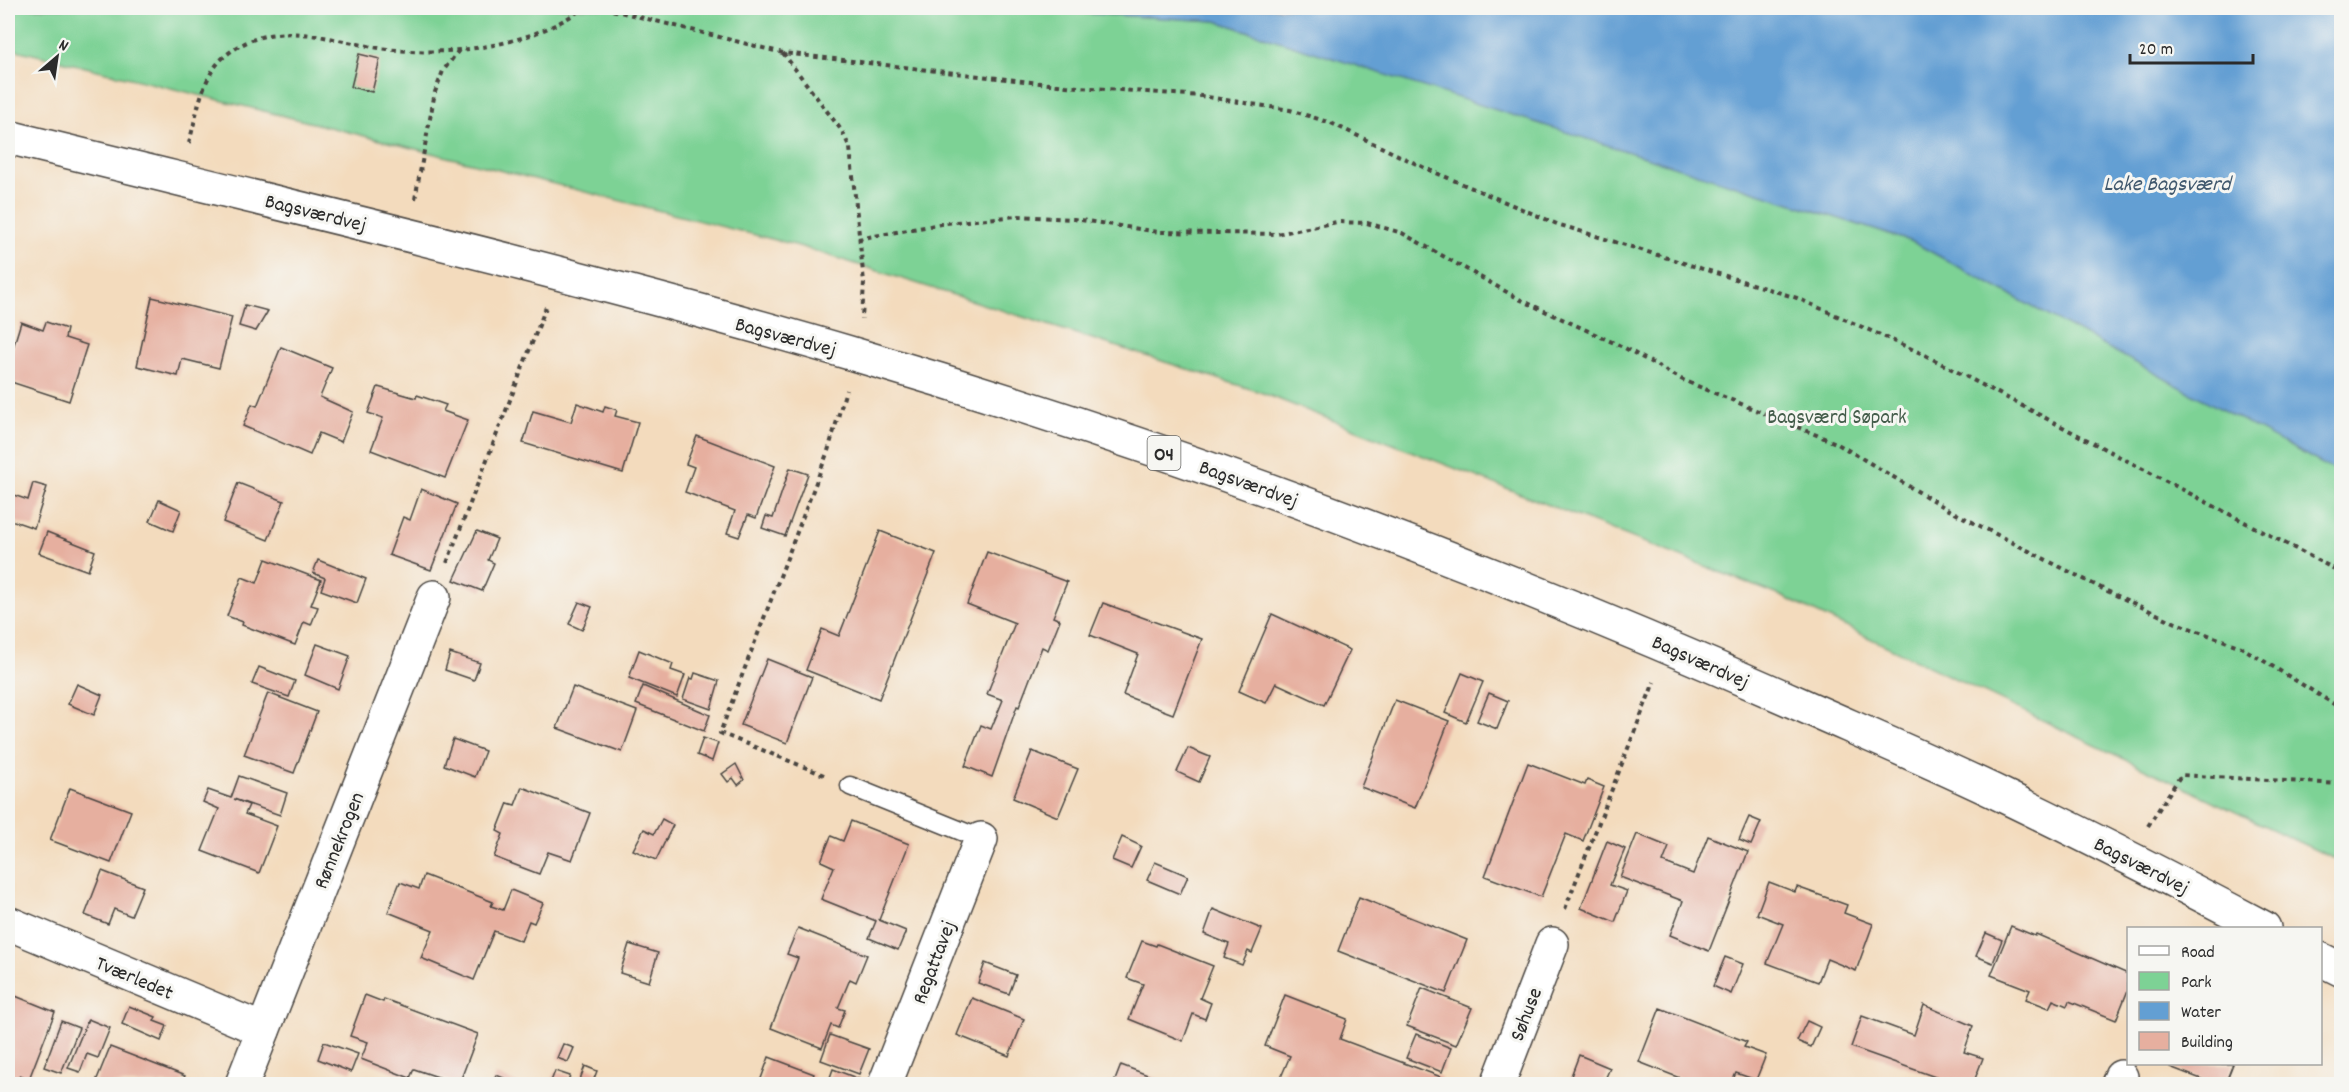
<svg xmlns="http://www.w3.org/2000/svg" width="2349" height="1092" font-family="Dekko,sans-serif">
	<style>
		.green { fill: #7dd295; stroke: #547e60; stroke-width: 1.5 }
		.water { fill: #639fd3; stroke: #47657f; stroke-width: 1.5 }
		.building { fill: #e6af9f }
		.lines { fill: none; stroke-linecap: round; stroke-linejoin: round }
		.service-casing { stroke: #494541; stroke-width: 21 }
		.minor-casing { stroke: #494541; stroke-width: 36 }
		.primary-casing { stroke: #494541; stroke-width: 36 }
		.path { stroke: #494541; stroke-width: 4; stroke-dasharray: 4.5 4.5; stroke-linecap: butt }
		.service { stroke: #fff; stroke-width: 18 }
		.minor { stroke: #fff; stroke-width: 33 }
		.primary { stroke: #fff; stroke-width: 33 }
		.labels { text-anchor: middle; stroke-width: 6; stroke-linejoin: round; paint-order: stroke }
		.shield { fill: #f6f6f2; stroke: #686867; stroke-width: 1.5 }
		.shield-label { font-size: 20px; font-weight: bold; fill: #2b2b2b }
		.street-label { font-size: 21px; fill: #2b2b2b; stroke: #f6f6f2 }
		.park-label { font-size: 21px; fill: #445d4b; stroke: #f6f6f2 }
		.water-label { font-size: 22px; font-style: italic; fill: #41596e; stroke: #f6f6f2 }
	</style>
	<rect width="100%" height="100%" fill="#f6f6f2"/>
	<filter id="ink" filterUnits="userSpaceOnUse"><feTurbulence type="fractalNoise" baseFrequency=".0167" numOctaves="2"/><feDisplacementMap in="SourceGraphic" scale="12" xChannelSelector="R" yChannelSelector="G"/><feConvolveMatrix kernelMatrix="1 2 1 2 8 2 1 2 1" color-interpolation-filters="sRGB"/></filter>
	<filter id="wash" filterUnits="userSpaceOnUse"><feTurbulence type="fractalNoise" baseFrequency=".008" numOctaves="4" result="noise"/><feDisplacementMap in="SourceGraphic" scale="24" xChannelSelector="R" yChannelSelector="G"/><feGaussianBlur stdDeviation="1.35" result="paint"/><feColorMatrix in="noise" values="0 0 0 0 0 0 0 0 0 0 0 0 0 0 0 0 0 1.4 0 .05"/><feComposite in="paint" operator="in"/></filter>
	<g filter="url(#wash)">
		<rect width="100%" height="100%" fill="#f3dbbd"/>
		<!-- green -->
		<path class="green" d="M 8,8 L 994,8 L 1216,21 L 1913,242 L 2341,474 L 2341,862 L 1781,596 L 1260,392 L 799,246 L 329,127 L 8,48 Z"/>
		<!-- water -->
		<path class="water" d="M 994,8 L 2341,8 L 2341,474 L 1913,242 L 1216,21 Z"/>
		<g id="blocks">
			<!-- building -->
			<g class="building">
				<path d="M 359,54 L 380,59 L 372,92 L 351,87 Z"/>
				<path d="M 152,297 L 232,317 L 219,368 L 182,359 L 178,376 L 137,366 Z"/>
				<path d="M 245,305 L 268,311 L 256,331 L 239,326 Z"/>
				<path d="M 21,322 L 43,330 L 46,322 L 67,329 L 65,338 L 87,345 L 69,401 L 8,381 L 8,364 Z"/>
				<path d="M 281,347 L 332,368 L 320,397 L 353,412 L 341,442 L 319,433 L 310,455 L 243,426 L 252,404 L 257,406 Z"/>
				<path d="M 378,387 L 416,398 L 417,395 L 446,405 L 443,411 L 468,420 L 445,478 L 371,450 L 383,418 L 368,413 Z"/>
				<path d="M 577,403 L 603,412 L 605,406 L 617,410 L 615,416 L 638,422 L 623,473 L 523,443 L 533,411 L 571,422 Z"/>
				<path d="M 697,436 L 775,466 L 756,518 L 748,515 L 739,537 L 727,533 L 735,511 L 685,492 L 694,467 L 686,464 Z"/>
				<path d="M 790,468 L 808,474 L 785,536 L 762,528 L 766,516 L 773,518 Z"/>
				<path d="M 33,483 L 47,487 L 34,528 L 8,519 L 8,493 L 28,500 Z"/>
				<path d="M 238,483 L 284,501 L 268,540 L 223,522 Z"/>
				<path d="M 421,489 L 457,504 L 431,570 L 389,555 L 403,517 L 410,520 Z"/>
				<path d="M 159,500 L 181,510 L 173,531 L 150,521 Z"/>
				<path d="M 477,531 L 497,539 L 488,560 L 494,563 L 482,591 L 454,580 Z"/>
				<path d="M 880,531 L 936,553 L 879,699 L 806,670 L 822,629 L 839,636 Z"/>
				<path d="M 47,532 L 95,551 L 88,571 L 39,553 Z"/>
				<path d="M 987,552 L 1067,582 L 1053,617 L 1060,620 L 1048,650 L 1042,647 L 1019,707 L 1017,706 L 992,777 L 965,766 L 981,725 L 991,729 L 1003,700 L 987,694 L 1015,623 L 967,604 Z"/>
				<path d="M 266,559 L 321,580 L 311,605 L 318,607 L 311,625 L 304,622 L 295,645 L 242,625 L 243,622 L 227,616 L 242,577 L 257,583 Z"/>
				<path d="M 318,560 L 366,579 L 357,603 L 321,590 L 325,578 L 313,573 Z"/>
				<path d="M 579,602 L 592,607 L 582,630 L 569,624 Z"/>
				<path d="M 1103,603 L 1202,639 L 1173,714 L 1123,695 L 1138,654 L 1090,635 Z"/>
				<path d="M 1272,614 L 1350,650 L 1324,705 L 1276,683 L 1266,703 L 1239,691 Z"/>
				<path d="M 317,644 L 350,656 L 338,689 L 305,675 Z"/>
				<path d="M 639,650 L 673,664 L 671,670 L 685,675 L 677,697 L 629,678 Z"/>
				<path d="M 450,653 L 480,663 L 474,680 L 445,670 Z"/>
				<path d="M 767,659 L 812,677 L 787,743 L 741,725 Z"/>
				<path d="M 259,667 L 295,681 L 289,697 L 252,684 Z"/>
				<path d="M 695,673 L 719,681 L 711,709 L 683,699 L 690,678 L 693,679 Z"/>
				<path d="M 1462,673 L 1483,682 L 1466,722 L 1445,713 Z"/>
				<path d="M 77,684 L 102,695 L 94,715 L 68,704 Z"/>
				<path d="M 643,686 L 710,715 L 704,731 L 636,704 Z"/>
				<path d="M 573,687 L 637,711 L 622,752 L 557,728 Z"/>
				<path d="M 268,693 L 317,712 L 294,773 L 244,755 Z"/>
				<path d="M 1489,693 L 1508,701 L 1497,729 L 1477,721 Z"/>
				<path d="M 1395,700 L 1449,721 L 1415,808 L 1361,787 Z"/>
				<path d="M 703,738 L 718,743 L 712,761 L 697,755 Z"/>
				<path d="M 453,739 L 485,751 L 475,777 L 444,765 Z"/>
				<path d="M 1188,748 L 1210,757 L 1199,782 L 1177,772 Z"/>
				<path d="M 1032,751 L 1078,769 L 1058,817 L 1013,798 Z"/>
				<path d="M 1528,763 L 1585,785 L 1587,780 L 1604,787 L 1583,841 L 1566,834 L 1541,897 L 1485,876 Z"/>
				<path d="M 736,764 L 744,780 L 738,785 L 733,778 L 728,782 L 722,774 Z"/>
				<path d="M 239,776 L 287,793 L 280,815 L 234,799 L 249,805 L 245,814 L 277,826 L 259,873 L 202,851 L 219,809 L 203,802 L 208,790 L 231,798 Z"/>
				<path d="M 522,787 L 590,813 L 572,860 L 548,852 L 539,874 L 494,857 L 503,834 L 497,831 L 508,803 L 515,805 Z"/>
				<path d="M 70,788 L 131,811 L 111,863 L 50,840 Z"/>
				<path d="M 1749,817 L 1761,822 L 1751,845 L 1739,840 Z"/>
				<path d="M 662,819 L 673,825 L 656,860 L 633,850 L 644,829 L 654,834 Z"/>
				<path d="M 851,821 L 909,844 L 879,920 L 906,931 L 898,950 L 869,938 L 876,921 L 821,899 L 834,867 L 821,861 L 831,836 L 843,841 Z"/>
				<path d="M 1637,834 L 1669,847 L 1663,862 L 1693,874 L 1708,836 L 1748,852 L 1709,951 L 1670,935 L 1683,901 L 1620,877 Z"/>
				<path d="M 1122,837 L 1141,846 L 1131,868 L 1112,860 Z"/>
				<path d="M 1607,841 L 1625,849 L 1610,885 L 1627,891 L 1615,922 L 1581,908 Z"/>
				<path d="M 1155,862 L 1188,876 L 1180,894 L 1147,880 Z"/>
				<path d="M 102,871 L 143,887 L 131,916 L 114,909 L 108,924 L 85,915 Z"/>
				<path d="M 424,875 L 493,902 L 491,906 L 503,910 L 511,890 L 543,903 L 534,923 L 529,921 L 521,941 L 494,931 L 474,980 L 421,958 L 433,930 L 388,912 L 400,882 L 419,889 Z"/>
				<path d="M 1769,882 L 1795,892 L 1797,887 L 1847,905 L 1844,913 L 1873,924 L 1856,971 L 1827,959 L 1818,982 L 1767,963 L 1783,924 L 1757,914 Z"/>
				<path d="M 1359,897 L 1467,940 L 1446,993 L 1338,951 Z"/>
				<path d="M 1213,909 L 1262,929 L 1252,953 L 1248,951 L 1242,965 L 1224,958 L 1229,944 L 1204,934 Z"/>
				<path d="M 2011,926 L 2035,936 L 2036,934 L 2128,974 L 2128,990 L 2116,1020 L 2069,1001 L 2067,1006 L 2053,1000 L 2049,1008 L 2026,999 L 2030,990 L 1991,975 Z"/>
				<path d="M 798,928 L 867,955 L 856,982 L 850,979 L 838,1008 L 845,1010 L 838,1028 L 831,1025 L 822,1048 L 771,1028 L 798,958 L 787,954 Z"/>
				<path d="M 1986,933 L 2002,940 L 1993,963 L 1976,956 Z"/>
				<path d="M 1142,941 L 1156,946 L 1157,944 L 1213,966 L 1200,998 L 1211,1003 L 1205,1019 L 1193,1014 L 1183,1041 L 1129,1019 L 1143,984 L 1127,978 Z"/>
				<path d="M 629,944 L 658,953 L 649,982 L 620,973 Z"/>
				<path d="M 1725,957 L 1743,964 L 1731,994 L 1713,986 Z"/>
				<path d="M 985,963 L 1016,975 L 1009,994 L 978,983 Z"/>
				<path d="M 1422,988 L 1472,1008 L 1456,1045 L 1407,1026 Z"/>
				<path d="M 8,993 L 55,1012 L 29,1079 L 20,1075 L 16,1084 L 8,1084 Z"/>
				<path d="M 365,995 L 383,1002 L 384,999 L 478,1034 L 459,1084 L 414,1069 L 410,1078 L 361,1059 L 368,1042 L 350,1036 Z"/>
				<path d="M 1285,995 L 1347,1019 L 1340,1039 L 1441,1077 L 1438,1084 L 1300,1084 L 1281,1077 L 1290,1056 L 1265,1046 Z"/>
				<path d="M 972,998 L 1024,1019 L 1009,1056 L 957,1035 Z"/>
				<path d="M 1924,1005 L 1973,1026 L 1964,1052 L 1983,1058 L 1973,1084 L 1955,1084 L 1851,1047 L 1862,1016 L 1914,1035 Z"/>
				<path d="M 129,1006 L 156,1017 L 154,1021 L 167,1026 L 161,1041 L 122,1024 Z"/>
				<path d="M 1660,1008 L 1747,1042 L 1744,1047 L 1766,1055 L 1756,1080 L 1736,1073 L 1731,1084 L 1695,1084 L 1639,1062 Z"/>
				<path d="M 88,1019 L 110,1028 L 98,1058 L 87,1054 L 80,1072 L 68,1068 Z"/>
				<path d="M 61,1021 L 79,1028 L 61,1073 L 44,1067 Z"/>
				<path d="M 1807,1021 L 1820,1027 L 1811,1047 L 1797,1041 Z"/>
				<path d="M 1416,1034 L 1451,1048 L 1442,1072 L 1406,1058 Z"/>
				<path d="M 830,1035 L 869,1049 L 859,1074 L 821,1060 Z"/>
				<path d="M 324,1042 L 358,1054 L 351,1072 L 318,1059 Z"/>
				<path d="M 563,1044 L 574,1048 L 568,1062 L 557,1058 Z"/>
				<path d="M 110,1047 L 185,1076 L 181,1084 L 95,1084 Z"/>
				<path d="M 1579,1055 L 1610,1068 L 1603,1084 L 1568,1084 Z"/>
				<path d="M 769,1057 L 814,1074 L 810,1084 L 759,1084 Z"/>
				<path d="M 2171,1064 L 2233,1064 L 2225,1084 L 2214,1084 L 2170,1067 Z"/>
				<path d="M 1121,1065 L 1166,1082 L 1165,1084 L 1108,1084 L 1109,1081 L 1114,1083 Z"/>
				<path d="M 585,1066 L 597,1071 L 592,1084 L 579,1082 Z"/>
				<path d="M 833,1069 L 859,1079 L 857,1084 L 828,1083 Z"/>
				<path d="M 555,1071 L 570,1076 L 567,1084 L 550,1084 Z"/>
				<path d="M 496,1075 L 519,1084 L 492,1084 Z"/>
			</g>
		</g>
	</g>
	<g filter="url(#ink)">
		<use href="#blocks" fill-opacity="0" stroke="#494541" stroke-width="1.5"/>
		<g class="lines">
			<!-- service casing -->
			<g class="service-casing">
				<path id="service" d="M 850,786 L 981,839"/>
			</g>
			<!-- minor casing -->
			<g class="minor-casing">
				<g id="minor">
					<path d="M 8,923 L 263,1030"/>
					<path d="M 242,1084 L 434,597"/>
					<path d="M 885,1084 L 981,839"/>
					<path d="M 1498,1084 L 1552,944"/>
					<path d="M 2118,1084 L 2121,1077"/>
				</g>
			</g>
			<!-- primary casing -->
			<g class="primary-casing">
				<g id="primary">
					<path d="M 8,137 C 292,207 578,273 860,356 C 1180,450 1492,568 1797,703 C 1867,734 1938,764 2006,797 C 2093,839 2179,883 2264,928"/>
					<path d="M 2320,959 L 2342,970"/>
				</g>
			</g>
			<!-- path -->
			<g class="path">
				<path d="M 604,8 L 783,53 L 1066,86 L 1201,96 L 1290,110 L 1331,123 L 1427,169 L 1557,224 L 1797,298 L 1923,354 L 2342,573"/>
				<path d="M 783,53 L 842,131 L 850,148 L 864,282 L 862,319"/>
				<path d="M 189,143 C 197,115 201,76 225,56 C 276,14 330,42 387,49 C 450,57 532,46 583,8"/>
				<path d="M 415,199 L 435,92 L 443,71 L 459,50"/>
				<path d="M 858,239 L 946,223 L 1017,216 L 1074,219 L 1159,232 L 1277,234 L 1337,222 L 1367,223 L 1402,233 L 1521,300 L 1623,347 L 1683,380 L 1836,443 L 1949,510 L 2107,591 L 2176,623 L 2241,647 L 2342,709"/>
				<path d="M 447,563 L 546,307"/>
				<path d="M 824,775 L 720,733 L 828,451 L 846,390"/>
				<path d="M 2148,826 L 2181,775 L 2342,784"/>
				<path d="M 1565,909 L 1654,682"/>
			</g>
			<!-- service -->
			<use href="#service" class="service"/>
			<!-- minor -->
			<use href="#minor" class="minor"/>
			<!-- primary -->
			<use href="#primary" class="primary"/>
		</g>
	</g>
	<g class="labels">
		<!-- shield labels -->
		<rect class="shield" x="1147.5" y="436" width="33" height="34" rx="4.5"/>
		<g class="shield-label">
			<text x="1164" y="460">O4</text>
		</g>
		<!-- street labels -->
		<g class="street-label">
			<text transform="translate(316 212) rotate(14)" y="7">Bagsværdvej</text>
			<text transform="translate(786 336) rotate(15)" y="7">Bagsværdvej</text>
			<text transform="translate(1249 483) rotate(20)" y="7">Bagsværdvej</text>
			<text transform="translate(1701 661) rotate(24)" y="7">Bagsværdvej</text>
			<text transform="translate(338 840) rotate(-68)" y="7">Rønnekrogen</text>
			<text transform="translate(2142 865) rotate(27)" y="7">Bagsværdvej</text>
			<text transform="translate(933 962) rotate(-69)" y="7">Regattavej</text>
			<text transform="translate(135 977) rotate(23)" y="7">Tværledet</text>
			<text transform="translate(1525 1014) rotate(-69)" y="7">Søhuse</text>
		</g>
		<!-- park labels -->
		<g class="park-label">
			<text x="1837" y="423">Bagsværd Søpark</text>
		</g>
		<!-- water labels -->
		<g class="water-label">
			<text x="2167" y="190">Lake Bagsværd</text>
		</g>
	</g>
	<!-- margin -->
	<rect width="2349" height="1092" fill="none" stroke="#f6f6f2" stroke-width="30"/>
	<!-- legend -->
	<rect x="2127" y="927" width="195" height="138" fill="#f6f6f2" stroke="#a5a5a2" stroke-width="1.5"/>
	<rect x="2139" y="946" width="30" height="9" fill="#ffffff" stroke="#a5a5a2" stroke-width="1.5"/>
	<text x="2181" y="957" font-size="18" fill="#2b2b2b">Road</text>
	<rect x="2139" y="972" width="30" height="18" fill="#7dd295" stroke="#a5a5a2" stroke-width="1.5"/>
	<text x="2181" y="987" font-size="18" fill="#2b2b2b">Park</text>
	<rect x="2139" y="1002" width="30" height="18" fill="#639fd3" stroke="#a5a5a2" stroke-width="1.5"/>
	<text x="2181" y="1017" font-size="18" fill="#2b2b2b">Water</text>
	<rect x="2139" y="1032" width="30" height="18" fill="#e6af9f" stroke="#a5a5a2" stroke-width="1.5"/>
	<text x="2181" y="1047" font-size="18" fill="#2b2b2b">Building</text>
	<!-- north arrow -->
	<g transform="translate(57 57) rotate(29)" stroke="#f6f6f2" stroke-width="4.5" paint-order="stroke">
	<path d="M0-4.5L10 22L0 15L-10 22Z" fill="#2b2b2b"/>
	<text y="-9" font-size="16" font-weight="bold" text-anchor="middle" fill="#2b2b2b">N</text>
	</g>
	<!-- scale -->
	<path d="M2130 54v9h123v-9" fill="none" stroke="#2b2b2b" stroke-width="3"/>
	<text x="2139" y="54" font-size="18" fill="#2b2b2b" stroke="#f6f6f2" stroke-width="4.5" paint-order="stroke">20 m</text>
</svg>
